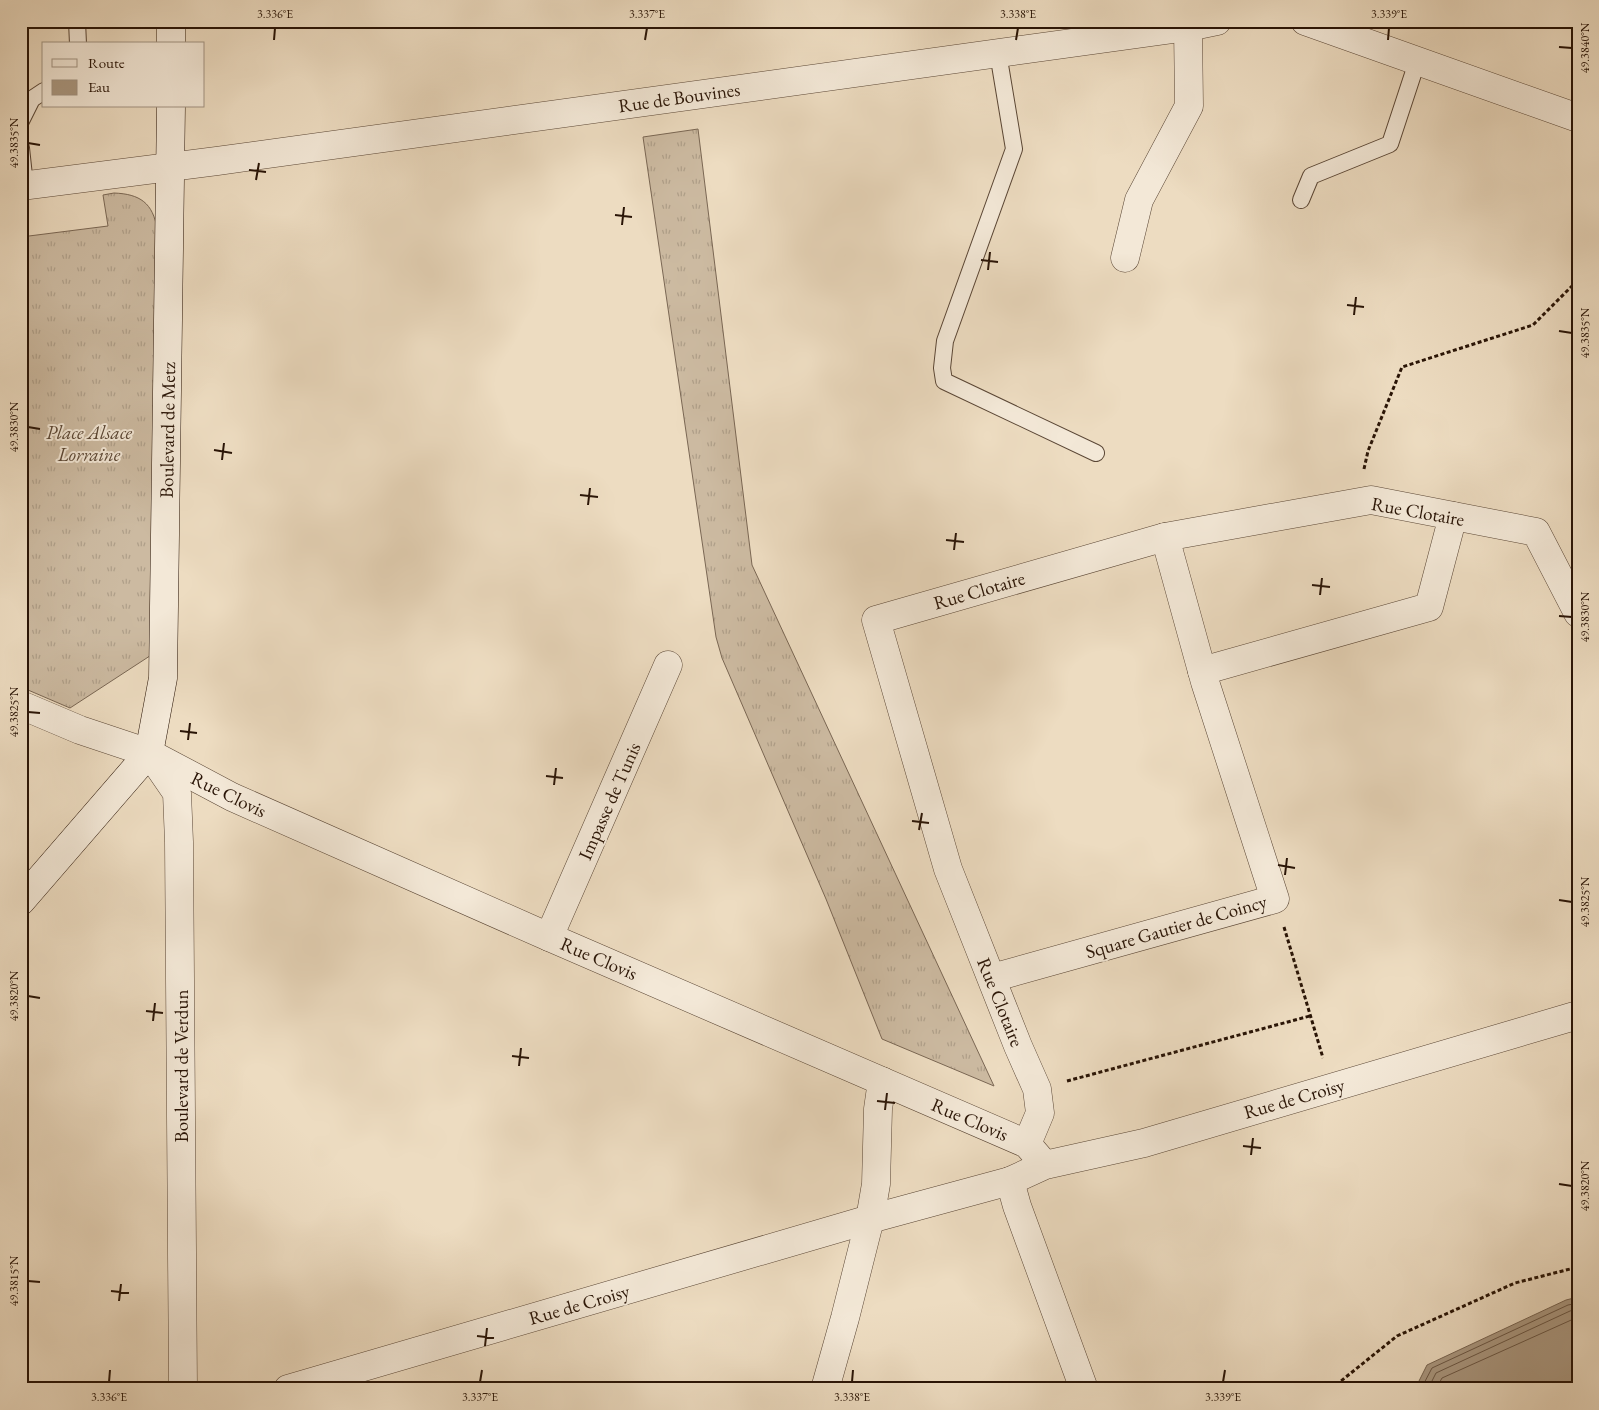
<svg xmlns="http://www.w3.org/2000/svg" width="1599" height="1410" font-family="'EB Garamond',serif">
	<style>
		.grass { fill: url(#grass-tufts); stroke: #7a6754 }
		.water { fill: #aa9881; stroke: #766350 }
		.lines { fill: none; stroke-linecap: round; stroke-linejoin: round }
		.shore { stroke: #6a5644; stroke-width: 1 }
		.service-casing { stroke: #5a4635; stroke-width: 18 }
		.minor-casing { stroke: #5a4635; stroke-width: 29 }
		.secondary-casing { stroke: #291406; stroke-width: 29 }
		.path { stroke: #291406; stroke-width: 3; stroke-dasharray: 4 2.5; stroke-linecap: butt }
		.service { stroke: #f3e8d7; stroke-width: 16 }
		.minor { stroke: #f3e8d7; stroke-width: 28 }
		.secondary { stroke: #f3e8d7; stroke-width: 28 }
		.ticks { fill: none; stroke: #291406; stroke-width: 2 }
		.labels { text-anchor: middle; stroke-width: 4; stroke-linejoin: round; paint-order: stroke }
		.street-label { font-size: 19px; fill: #291406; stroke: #f3e8d7 }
		.park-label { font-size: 19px; font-style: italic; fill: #5a4634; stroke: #f3e8d7 }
		.neatline { fill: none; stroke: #291406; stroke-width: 2 }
		.ticks-label { font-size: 12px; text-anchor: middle; fill: #291406 }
	</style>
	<defs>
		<pattern id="grass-tufts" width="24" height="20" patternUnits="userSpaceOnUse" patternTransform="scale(1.25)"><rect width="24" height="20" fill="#ccbaa1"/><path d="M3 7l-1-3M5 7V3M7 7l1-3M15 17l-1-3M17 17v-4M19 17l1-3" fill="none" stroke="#af9f89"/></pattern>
	</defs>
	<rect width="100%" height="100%" fill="#eddcc1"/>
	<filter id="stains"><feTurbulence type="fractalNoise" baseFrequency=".004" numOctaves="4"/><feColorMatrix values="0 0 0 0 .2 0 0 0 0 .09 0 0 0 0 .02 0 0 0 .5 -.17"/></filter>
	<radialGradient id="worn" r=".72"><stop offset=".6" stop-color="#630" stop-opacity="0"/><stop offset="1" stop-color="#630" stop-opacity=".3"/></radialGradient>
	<!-- grass -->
	<g class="grass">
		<path d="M 698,129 L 752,565 L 994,1086 L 882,1039 L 826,899 L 722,658 L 716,637 L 643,137 Z"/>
		<path d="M 114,193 C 140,194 153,203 157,229 L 159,650 L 70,708 L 21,687 L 21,237 L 108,226 L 103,195 Z"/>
	</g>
	<!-- water -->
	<path class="water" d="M 1578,1297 L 1578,1389 L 1415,1389 L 1427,1365 L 1566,1300 Z"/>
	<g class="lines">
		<!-- shore -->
		<g class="shore">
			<path d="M 1421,1389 L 1432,1368 L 1568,1305 L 1578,1303"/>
			<path d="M 1428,1389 L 1436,1373 L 1570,1311 L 1578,1309"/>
			<path d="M 1436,1389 L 1442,1378 L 1578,1317"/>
		</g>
		<!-- service casing -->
		<g class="service-casing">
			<g id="service">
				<path d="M 77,21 L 78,44"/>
				<path d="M 998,53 L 1014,149 L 945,341 L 942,368 L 944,381 L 1096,453"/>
				<path d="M 21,121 L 32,99 L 44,91"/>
				<path d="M 21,148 L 25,185"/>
				<path d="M 1301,200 L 1311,176 L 1390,144 L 1417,62"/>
			</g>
		</g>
		<!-- minor casing -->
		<g class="minor-casing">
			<g id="minor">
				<path d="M 1305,21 L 1578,118"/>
				<path d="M 21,186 L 217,161 L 1188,27 L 1217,21"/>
				<path d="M 1125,258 L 1139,200 L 1189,106 L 1188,27"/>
				<path d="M 1202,671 L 1429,607 L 1453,516"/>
				<path d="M 21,705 L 80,730 L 149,753 L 232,797 L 549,937 L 1027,1144 L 1039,1158"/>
				<path d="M 153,758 L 177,793 L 179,842 L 183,1389"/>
				<path d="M 549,937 L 668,665"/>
				<path d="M 992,978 L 1275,899 L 1205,682 L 1165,537"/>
				<path d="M 1027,1144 L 1040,1113 L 1037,1089 L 1018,1046 L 948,869 L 876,620 L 1165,537 L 1371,500 L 1536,532 L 1578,613"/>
				<path d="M 1010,1181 L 1017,1206 L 1084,1389"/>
				<path d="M 288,1389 L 870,1219 L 1010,1181 L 1045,1165 L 1144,1143 L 1578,1015"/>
				<path d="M 825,1389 L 845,1318 L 870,1219 L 876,1184 L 878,1109 L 882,1081"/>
			</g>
		</g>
		<!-- secondary casing -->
		<g class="secondary-casing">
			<g id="secondary">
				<path d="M 171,44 L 171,21"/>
				<path d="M 21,901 L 149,753 L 163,678 L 171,106"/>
			</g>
		</g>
		<!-- path -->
		<g class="path">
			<path d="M 1364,469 L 1368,451 L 1402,367 L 1533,325 L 1572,286"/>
			<path d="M 1284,927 L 1323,1058"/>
			<path d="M 1067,1081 L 1310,1016"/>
			<path d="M 1331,1389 L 1397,1336 L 1515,1283 L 1578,1267"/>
		</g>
		<!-- service -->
		<use href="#service" class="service"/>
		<!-- minor -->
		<use href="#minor" class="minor"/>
		<!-- secondary -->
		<use href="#secondary" class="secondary"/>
	</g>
	<!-- ticks -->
	<path class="ticks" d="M 274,40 L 275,28M 645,40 L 647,28M 1016,40 L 1018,28M 1388,40 L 1389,28M 1559,47 L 1572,48M 28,143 L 40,145M 249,170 L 266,172M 256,180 L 259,163M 615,215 L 632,217M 622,225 L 624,207M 981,260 L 998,262M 988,270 L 990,252M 1347,305 L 1364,307M 1354,315 L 1356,297M 1559,331 L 1572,333M 28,427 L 40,429M 214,450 L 232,453M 222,460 L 224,443M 580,495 L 598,497M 588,505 L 590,488M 946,540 L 964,542M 954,550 L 956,533M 1312,585 L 1330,587M 1320,595 L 1322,578M 1559,616 L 1572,617M 28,712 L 40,713M 180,731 L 197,733M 188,740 L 190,723M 546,776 L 563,778M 554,785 L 556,768M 912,821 L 929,823M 919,830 L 922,813M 1278,865 L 1295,868M 1285,875 L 1287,858M 1559,900 L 1572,902M 28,996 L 40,998M 146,1011 L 163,1013M 153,1021 L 155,1003M 512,1056 L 529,1058M 519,1066 L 521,1048M 877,1101 L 895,1103M 885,1110 L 887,1093M 1243,1146 L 1261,1148M 1251,1155 L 1253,1138M 1559,1184 L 1572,1186M 28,1281 L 40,1282M 111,1291 L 129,1293M 119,1301 L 121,1284M 477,1336 L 494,1338M 485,1346 L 487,1328M 109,1382 L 110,1370M 480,1382 L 482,1370M 852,1382 L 853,1370M 1223,1382 L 1225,1370"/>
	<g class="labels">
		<!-- street labels -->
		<g class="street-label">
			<text transform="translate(679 97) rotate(-8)" y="7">Rue de Bouvines</text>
			<text transform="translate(167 430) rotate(-89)" y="7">Boulevard de Metz</text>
			<text transform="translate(1418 511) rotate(10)" y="7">Rue Clotaire</text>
			<text transform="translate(979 590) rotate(-16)" y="7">Rue Clotaire</text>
			<text transform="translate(229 794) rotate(26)" y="7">Rue Clovis</text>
			<text transform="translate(609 801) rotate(-66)" y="7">Impasse de Tunis</text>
			<text transform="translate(1176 926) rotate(-16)" y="7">Square Gautier de Coincy</text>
			<text transform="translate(599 958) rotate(23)" y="7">Rue Clovis</text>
			<text transform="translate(1001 1002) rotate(68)" y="7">Rue Clotaire</text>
			<text transform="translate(181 1066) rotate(-90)" y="7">Boulevard de Verdun</text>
			<text transform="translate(1294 1098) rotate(-16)" y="7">Rue de Croisy</text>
			<text transform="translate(970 1119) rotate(23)" y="7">Rue Clovis</text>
			<text transform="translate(579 1304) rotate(-16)" y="7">Rue de Croisy</text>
		</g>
		<!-- park labels -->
		<g class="park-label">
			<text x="89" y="439">Place Alsace<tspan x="89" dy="22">Lorraine</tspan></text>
		</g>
	</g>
	<!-- margin -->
	<rect width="1599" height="1410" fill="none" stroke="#eddcc1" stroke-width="55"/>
	<!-- legend -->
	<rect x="42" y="42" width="162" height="65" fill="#f3e8d7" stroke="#a29383"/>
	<rect x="52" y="59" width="25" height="8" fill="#f3e8d7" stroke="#a29383"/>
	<text x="88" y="68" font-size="15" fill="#291406">Route</text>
	<rect x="52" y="80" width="25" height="15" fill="#aa9881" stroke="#a29383"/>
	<text x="88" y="92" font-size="15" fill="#291406">Eau</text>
	<rect x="28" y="28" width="1544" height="1354" class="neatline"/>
	<g class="ticks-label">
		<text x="275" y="18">3.336°E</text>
		<text x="647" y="18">3.337°E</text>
		<text x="1018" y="18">3.338°E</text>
		<text x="1389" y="18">3.339°E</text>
		<text transform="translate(1585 48) rotate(-90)" y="4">49.3840°N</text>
		<text transform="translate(14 143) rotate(-90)" y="4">49.3835°N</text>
		<text transform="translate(1585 333) rotate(-90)" y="4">49.3835°N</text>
		<text transform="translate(14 427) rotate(-90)" y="4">49.3830°N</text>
		<text transform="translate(1585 617) rotate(-90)" y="4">49.3830°N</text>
		<text transform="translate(14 712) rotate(-90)" y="4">49.3825°N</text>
		<text transform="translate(1585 902) rotate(-90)" y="4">49.3825°N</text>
		<text transform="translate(14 996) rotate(-90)" y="4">49.3820°N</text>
		<text transform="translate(1585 1186) rotate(-90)" y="4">49.3820°N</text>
		<text transform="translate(14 1281) rotate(-90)" y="4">49.3815°N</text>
		<text x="109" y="1401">3.336°E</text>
		<text x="480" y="1401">3.337°E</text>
		<text x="852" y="1401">3.338°E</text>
		<text x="1223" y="1401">3.339°E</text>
	</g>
	<rect width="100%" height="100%" filter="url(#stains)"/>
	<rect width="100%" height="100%" fill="url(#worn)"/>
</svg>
